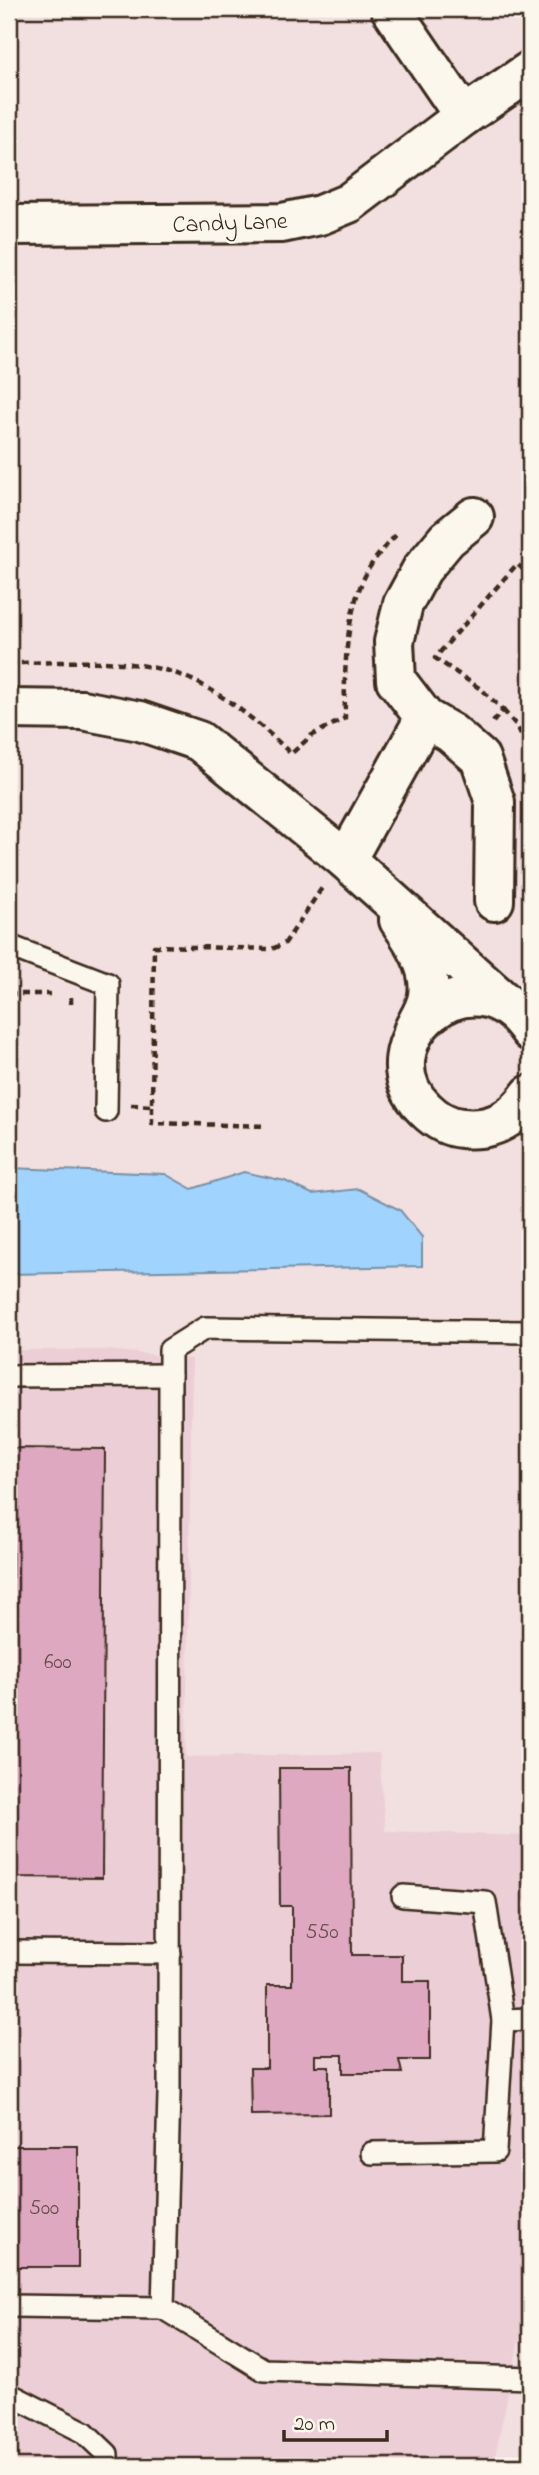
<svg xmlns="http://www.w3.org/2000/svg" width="539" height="2475" font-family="'Indie Flower',sans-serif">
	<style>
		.built { fill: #ecced6 }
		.water { fill: #a0d4fe; stroke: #7890a4; stroke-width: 2 }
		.building { fill: #dea8c1; stroke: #3b2a1e; stroke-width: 2 }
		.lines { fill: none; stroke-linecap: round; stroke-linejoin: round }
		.lane-casing { stroke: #3b2a1e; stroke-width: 26 }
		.street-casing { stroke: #3b2a1e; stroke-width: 44 }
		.path { stroke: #3b2a1e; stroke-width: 4.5; stroke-dasharray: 7 5; stroke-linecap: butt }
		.lane { stroke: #fbf7ec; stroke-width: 21 }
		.street { stroke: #fbf7ec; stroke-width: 38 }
		.labels { text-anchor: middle; stroke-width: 5; stroke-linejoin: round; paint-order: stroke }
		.number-label { font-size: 21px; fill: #644a47 }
		.street-label { font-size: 24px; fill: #3b2a1e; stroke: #fbf7ec }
	</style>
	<rect width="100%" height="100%" fill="#f2dfdf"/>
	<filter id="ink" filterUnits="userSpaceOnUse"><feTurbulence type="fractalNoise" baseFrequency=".0143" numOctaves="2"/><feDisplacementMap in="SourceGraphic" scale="14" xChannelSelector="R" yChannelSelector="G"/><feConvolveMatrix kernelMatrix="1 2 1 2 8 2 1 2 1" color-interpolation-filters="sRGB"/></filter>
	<g filter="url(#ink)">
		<!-- built -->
		<path class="built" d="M 9,1350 L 108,1350 L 192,1359 L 186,1757 L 379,1753 L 385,1831 L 527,1836 L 530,1847 L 530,2286 L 493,2466 L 9,2466 Z"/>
		<!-- water -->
		<path class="water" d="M 9,1168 L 165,1174 L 192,1189 L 244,1172 L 285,1181 L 312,1194 L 359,1189 L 400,1210 L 422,1237 L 422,1266 L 9,1274 Z"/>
		<!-- building -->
		<g class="building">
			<path d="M 9,1448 L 105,1449 L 102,1878 L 9,1877 L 13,1536 L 9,1536 Z"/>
			<path d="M 279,1768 L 351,1768 L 352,1955 L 402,1955 L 402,1981 L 430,1981 L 430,2060 L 399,2060 L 402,2073 L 343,2073 L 343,2055 L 315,2055 L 315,2066 L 329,2066 L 329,2114 L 251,2115 L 250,2068 L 267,2068 L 267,1985 L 292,1985 L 292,1906 L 280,1906 Z"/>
			<rect x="9" y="2146" width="69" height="121"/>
		</g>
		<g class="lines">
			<!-- lane casing -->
			<g class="lane-casing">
				<g id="lane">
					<path d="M 9,946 L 108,984 L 106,1111"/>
					<path d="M 530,1332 L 205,1328 L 170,1350 L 169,2094 L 163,2308 L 264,2370 L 530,2378"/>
					<path d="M 9,1376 L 170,1375"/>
					<path d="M 9,1952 L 170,1953"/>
					<path d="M 503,2020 L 530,2019"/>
					<path d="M 372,2153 L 495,2151 L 503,2020 L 485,1902 L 403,1896"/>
					<path d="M 9,2306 L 163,2308"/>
					<path d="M 9,2394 L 84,2432 L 107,2454 L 107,2466"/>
				</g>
			</g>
			<!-- street casing -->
			<g class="street-casing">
				<g id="street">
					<path d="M 391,9 L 464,116"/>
					<path d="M 9,225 L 282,223 L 320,215 L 349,203 L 464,116 L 530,71"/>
					<path d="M 474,517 L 447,539 L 422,569 L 403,604 L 394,642 L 396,680 L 425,718 L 451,733 L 480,758 L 495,802 L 494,901"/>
					<path d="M 9,709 L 82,710 L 140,721 L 199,741 L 346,860 L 510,1007"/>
					<path d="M 346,860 L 425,718"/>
					<path d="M 399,920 C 413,940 432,968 428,995 C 427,1007 418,1020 413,1031"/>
					<path d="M 530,1031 C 472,942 359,1046 425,1109 C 435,1119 448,1127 462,1128 C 492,1131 513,1120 530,1095"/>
				</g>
			</g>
			<!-- path -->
			<g class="path">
				<path d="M 9,663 C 61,663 118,657 168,671 C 212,683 260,723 291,754 L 312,735 L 345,718 C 344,674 345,614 366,574 C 373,559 385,547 396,535"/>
				<path d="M 503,710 L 517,726 L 530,756"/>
				<path d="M 493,722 L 503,710 L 482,690 L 435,658 L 517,564 L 530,575"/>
				<path d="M 9,994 L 50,994"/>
				<path d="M 71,997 L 71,1009"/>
				<path d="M 131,1105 L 152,1106 L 154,946 L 272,949 L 285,943 L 322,888"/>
				<path d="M 152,1106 L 152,1123 L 267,1126"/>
			</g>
			<!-- lane -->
			<use href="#lane" class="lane"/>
			<!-- street -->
			<use href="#street" class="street"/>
		</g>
	</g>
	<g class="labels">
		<!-- number labels -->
		<g class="number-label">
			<text x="58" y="1668">600</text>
			<text x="322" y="1938">550</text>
			<text x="44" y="2214">500</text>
		</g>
		<!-- street labels -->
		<g class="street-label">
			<text transform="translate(230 222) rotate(-2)" y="8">Candy Lane</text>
		</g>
	</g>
	<!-- margin -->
	<rect width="539" height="2475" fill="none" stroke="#fbf7ec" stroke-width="35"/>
	<rect x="18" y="18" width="504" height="2440" fill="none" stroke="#3b2a1e" stroke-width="2.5" filter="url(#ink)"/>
	<!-- scale -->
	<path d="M284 2430v10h103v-10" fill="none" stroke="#3b2a1e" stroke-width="3.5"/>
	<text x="294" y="2430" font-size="21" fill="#3b2a1e" stroke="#fbf7ec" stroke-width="5" paint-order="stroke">20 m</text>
</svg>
